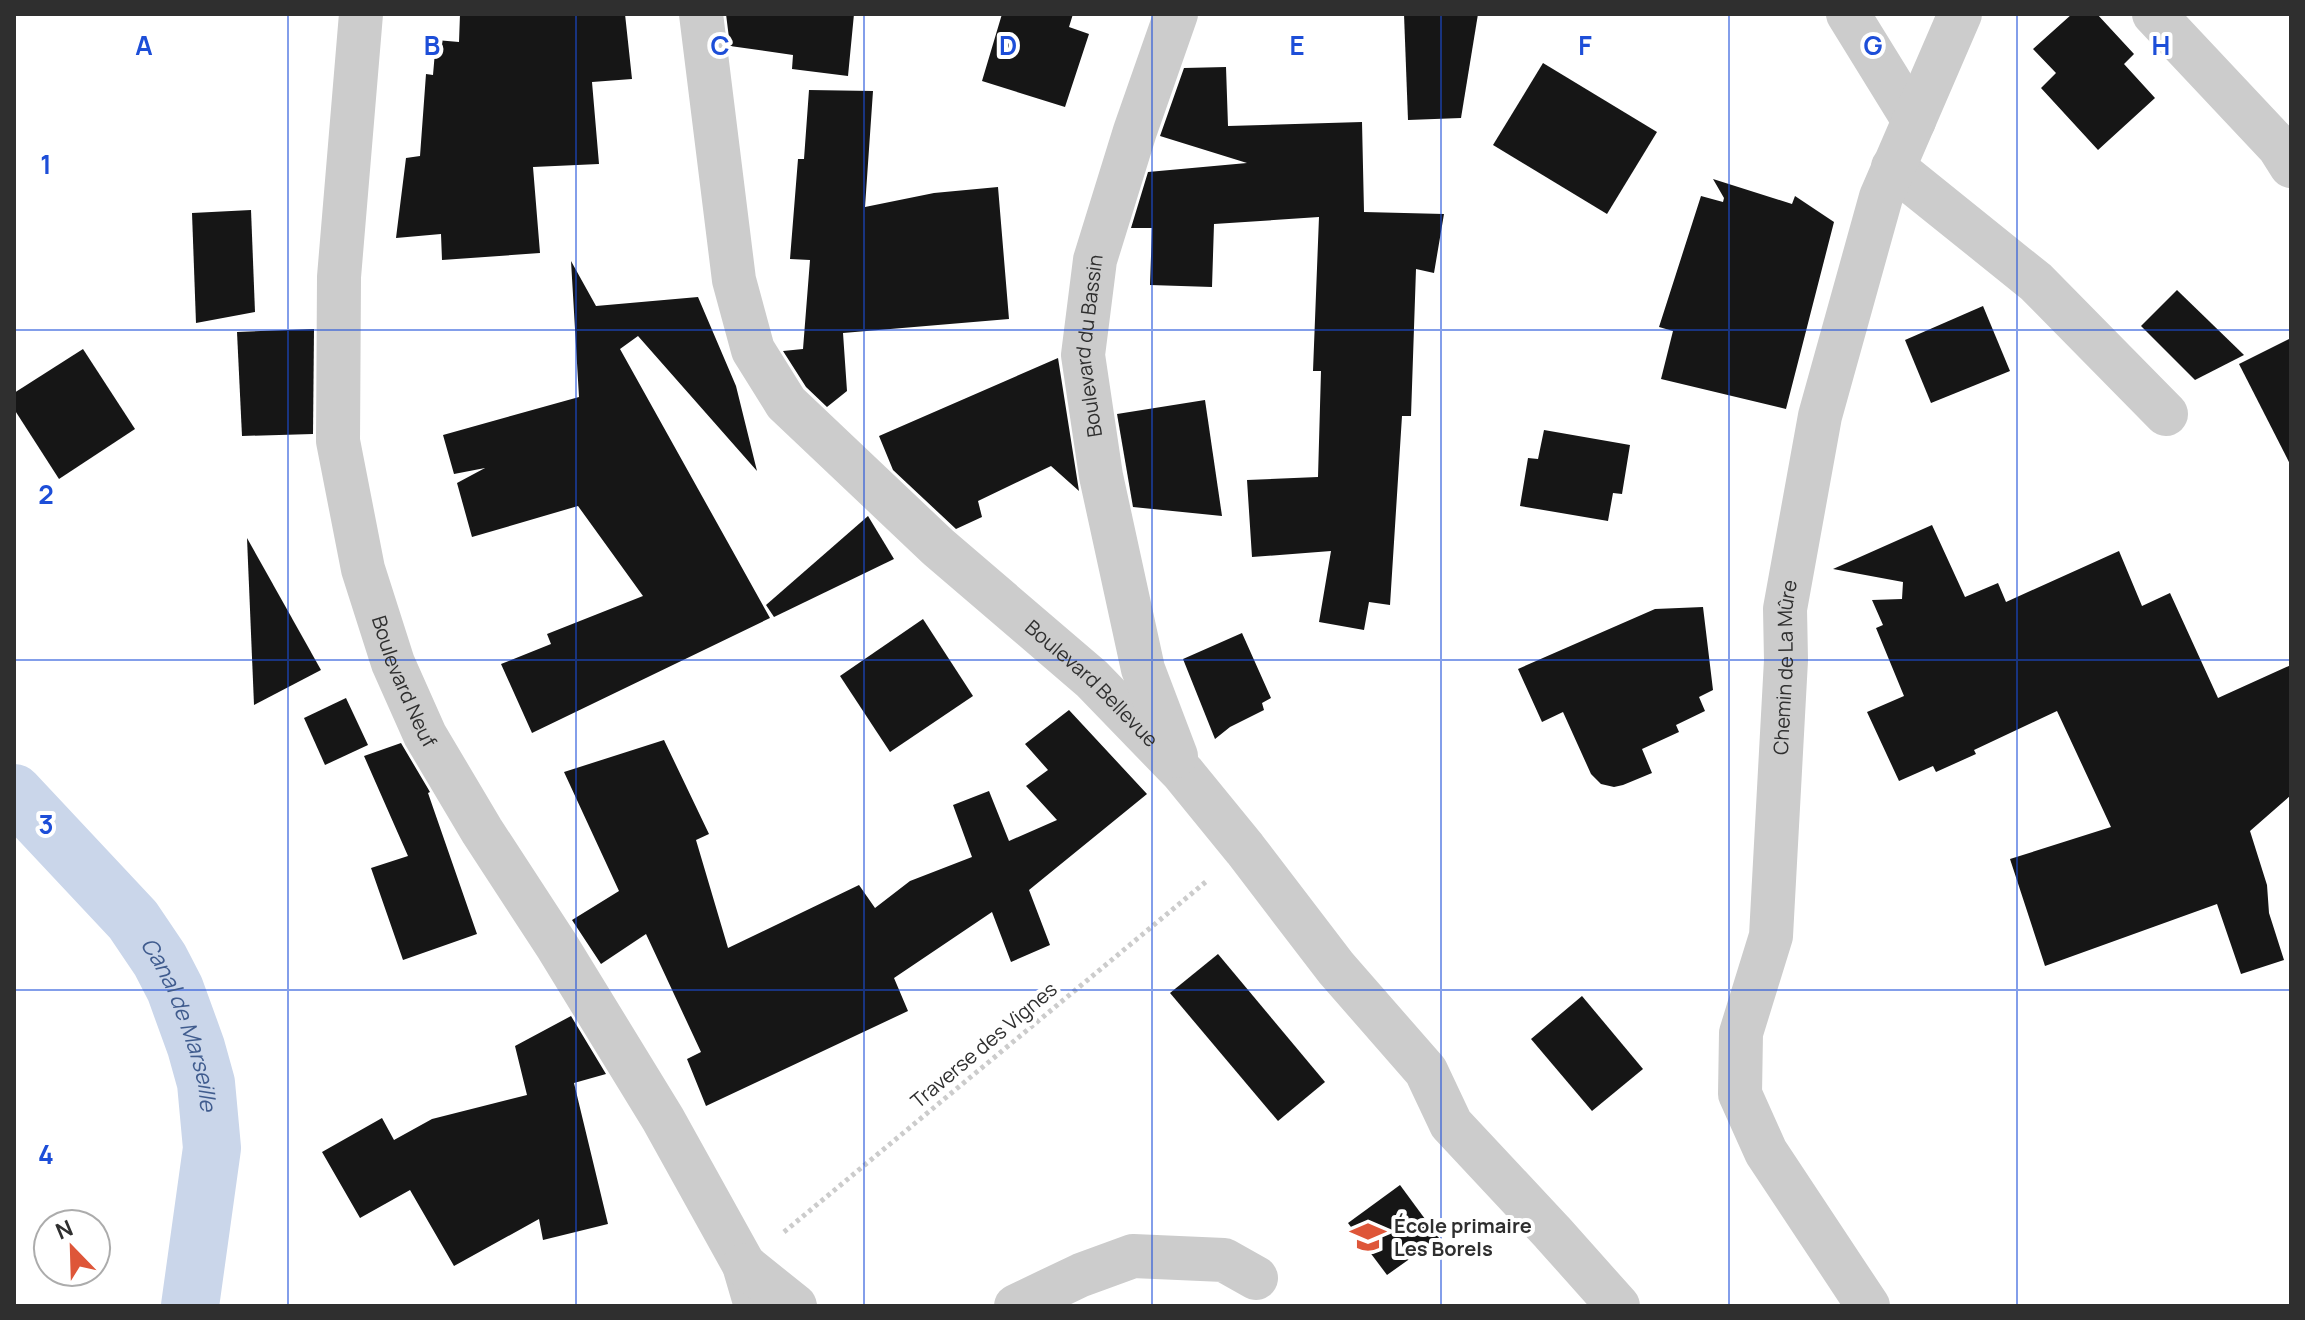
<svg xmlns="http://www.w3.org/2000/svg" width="2305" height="1320" font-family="Manrope,sans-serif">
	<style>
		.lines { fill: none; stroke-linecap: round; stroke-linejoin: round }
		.canal { stroke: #cad6ea; stroke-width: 58 }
		.building { fill: #161616 }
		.path { stroke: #ccc; stroke-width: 5; stroke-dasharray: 4 4; stroke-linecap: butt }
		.minor { stroke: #ccc; stroke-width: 44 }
		.grid { fill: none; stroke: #1d4ed8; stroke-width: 2; stroke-opacity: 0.55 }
		.labels { text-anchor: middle; stroke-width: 8; stroke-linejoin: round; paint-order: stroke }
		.street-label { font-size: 20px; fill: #2f2f2f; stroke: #fff }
		.poi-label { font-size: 20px; font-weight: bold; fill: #2f2f2f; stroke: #fff; text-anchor: start }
		.water-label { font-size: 22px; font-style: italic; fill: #405c8e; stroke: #fff }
		.grid-label { font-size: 26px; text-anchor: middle; font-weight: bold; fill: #1d4ed8; stroke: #fff; stroke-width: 8; stroke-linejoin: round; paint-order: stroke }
	</style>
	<rect width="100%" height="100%" fill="#fff"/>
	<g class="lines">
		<!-- canal -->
		<path class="canal" id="s1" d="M 14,793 L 133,920 L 160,960 L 175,989 L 196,1047 L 206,1083 L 212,1148 L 190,1306"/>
	</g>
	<!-- building -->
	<g class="building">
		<path d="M 460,14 L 625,14 L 632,79 L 592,82 L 599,164 L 533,167 L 540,253 L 442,260 L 441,234 L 396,238 L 406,158 L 420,156 L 426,74 L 433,75 L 436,40 L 459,42 Z"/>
		<path d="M 726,14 L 854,14 L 848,76 L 792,69 L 793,55 L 730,46 Z"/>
		<path d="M 1002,14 L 1073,14 L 1069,27 L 1089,34 L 1065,107 L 982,81 Z"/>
		<path d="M 1404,14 L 1478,14 L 1461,118 L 1408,120 Z"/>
		<path d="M 2072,14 L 2097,14 L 2134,54 L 2124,64 L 2155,98 L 2098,150 L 2041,88 L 2056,73 L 2033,49 Z"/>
		<path d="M 1543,63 L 1657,132 L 1607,214 L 1493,145 Z"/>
		<path d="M 1226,67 L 1228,126 L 1362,122 L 1364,212 L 1444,214 L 1434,273 L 1416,269 L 1411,416 L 1402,416 L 1390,605 L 1369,602 L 1364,630 L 1319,622 L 1331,551 L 1252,557 L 1247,480 L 1318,477 L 1321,371 L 1313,371 L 1319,217 L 1214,224 L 1212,287 L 1150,285 L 1152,228 L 1131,228 L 1148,172 L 1247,163 L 1160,136 L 1184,68 Z"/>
		<path d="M 809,90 L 873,91 L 865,207 L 934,193 L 998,187 L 1009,319 L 843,333 L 847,391 L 827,407 L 806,387 L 783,351 L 803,349 L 810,260 L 790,259 L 798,159 L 804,159 Z"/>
		<path d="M 1713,179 L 1792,204 L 1795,196 L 1834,222 L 1786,409 L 1661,379 L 1673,331 L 1659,327 L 1701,196 L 1723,202 L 1724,198 Z"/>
		<path d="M 251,210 L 255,312 L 196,323 L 192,213 Z"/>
		<path d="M 571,261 L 596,306 L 698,297 L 736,386 L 757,471 L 638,336 L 620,349 L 770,618 L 532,733 L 501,664 L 551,644 L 547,634 L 643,596 L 578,506 L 472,537 L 457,483 L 485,468 L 454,474 L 443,435 L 579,397 Z"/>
		<path d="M 2177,290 L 2244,355 L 2195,380 L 2141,326 Z"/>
		<path d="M 1983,306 L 2010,371 L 1931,403 L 1905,340 Z"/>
		<path d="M 314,329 L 313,434 L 242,436 L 237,332 Z"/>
		<path d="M 2291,338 L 2291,466 L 2239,364 Z"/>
		<path d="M 83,349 L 135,429 L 59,479 L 14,409 L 14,393 Z"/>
		<path d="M 1058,358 L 1079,491 L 1051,466 L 978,501 L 982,517 L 956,529 L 893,470 L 879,436 Z"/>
		<path d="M 1205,400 L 1222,516 L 1133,507 L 1117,414 Z"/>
		<path d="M 1544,430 L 1630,445 L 1622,494 L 1613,493 L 1608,521 L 1520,506 L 1528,458 L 1538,459 Z"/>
		<path d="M 868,516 L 894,559 L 774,617 L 766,605 Z"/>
		<path d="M 1932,525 L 1965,597 L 1998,583 L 2006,602 L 2119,551 L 2142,606 L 2170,593 L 2218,698 L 2291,665 L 2291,795 L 2250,831 L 2267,885 L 2269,913 L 2284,960 L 2241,974 L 2217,904 L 2045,966 L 2010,859 L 2111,827 L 2057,711 L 1974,750 L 1976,754 L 1936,772 L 1933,766 L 1899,781 L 1867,712 L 1904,696 L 1876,628 L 1883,625 L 1872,600 L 1902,599 L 1903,582 L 1833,569 Z"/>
		<path d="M 247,538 L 321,670 L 254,705 Z"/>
		<path d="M 1703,607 L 1713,690 L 1699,697 L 1705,711 L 1676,725 L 1679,732 L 1642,749 L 1652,773 L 1623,785 L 1614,787 L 1601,784 L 1591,774 L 1563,712 L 1542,722 L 1518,669 L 1655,609 Z"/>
		<path d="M 923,619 L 973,696 L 890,752 L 840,676 Z"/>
		<path d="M 1242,633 L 1271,698 L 1262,703 L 1264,710 L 1230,727 L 1215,739 L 1183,659 Z"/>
		<path d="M 346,698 L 368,745 L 325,765 L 304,718 Z"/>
		<path d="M 1069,710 L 1147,794 L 1029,890 L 1050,945 L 1011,962 L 992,912 L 894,978 L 908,1011 L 706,1106 L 687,1059 L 701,1052 L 646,934 L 601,964 L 572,920 L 619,891 L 564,772 L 664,740 L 709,834 L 696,840 L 728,948 L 859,885 L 875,908 L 910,881 L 972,857 L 953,805 L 989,791 L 1009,841 L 1057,820 L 1026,786 L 1048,770 L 1025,744 Z"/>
		<path d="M 401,743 L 430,792 L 428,793 L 477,934 L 403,960 L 371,868 L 408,856 L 364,756 Z"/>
		<path d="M 1218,954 L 1325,1082 L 1278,1121 L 1170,993 Z"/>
		<path d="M 1582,996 L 1643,1069 L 1592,1111 L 1531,1039 Z"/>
		<path d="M 571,1016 L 606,1074 L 574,1083 L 608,1224 L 543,1240 L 539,1219 L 454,1266 L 410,1190 L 360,1218 L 322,1152 L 382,1118 L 394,1140 L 432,1119 L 527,1095 L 515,1046 Z"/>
		<path d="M 1400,1185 L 1439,1238 L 1387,1275 L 1348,1223 Z"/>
	</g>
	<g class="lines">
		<!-- path -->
		<path class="path" d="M 784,1232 L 1208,880"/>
		<!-- minor -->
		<g class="minor">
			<path id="s2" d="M 361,14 L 339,277 L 338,441 L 363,569 L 393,663 L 425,735 L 482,831 L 557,946 L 663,1119 L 744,1265 L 756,1306"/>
			<path id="s3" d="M 701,14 L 734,280 L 753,350 L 786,403 L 938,547 L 1092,679 L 1183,773 L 1245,849 L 1336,968 L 1426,1071 L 1451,1124 L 1552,1232 L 1618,1306"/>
			<path d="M 1848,14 L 1914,121"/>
			<path d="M 2154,14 L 2279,147 L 2291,166"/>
			<path d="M 1893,167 L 2036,282 L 2166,414"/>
			<path id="s4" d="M 1176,756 L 1143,669 L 1101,476 L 1083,355 L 1095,260 L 1135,131 L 1176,14"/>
			<path d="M 744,1265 L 795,1306"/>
			<path d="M 1016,1306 L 1081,1275 L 1133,1256 L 1224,1260 L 1256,1278"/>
			<path id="s5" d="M 1868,1306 L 1766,1152 L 1740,1094 L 1741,1033 L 1771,936 L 1786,660 L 1785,609 L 1820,416 L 1881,197 L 1960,14"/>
		</g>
	</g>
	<!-- grid -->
	<path class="grid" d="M 288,14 L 288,1306M 576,14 L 576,1306M 864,14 L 864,1306M 1152,14 L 1152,1306M 1441,14 L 1441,1306M 1729,14 L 1729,1306M 2017,14 L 2017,1306M 14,330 L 2291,330M 14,660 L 2291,660M 14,990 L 2291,990"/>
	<!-- icons -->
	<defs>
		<g id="school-bare" transform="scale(2.76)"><path d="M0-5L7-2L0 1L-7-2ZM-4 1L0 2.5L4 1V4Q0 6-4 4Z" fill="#de5639" stroke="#fff" stroke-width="2.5" paint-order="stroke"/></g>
	</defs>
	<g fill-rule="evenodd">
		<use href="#school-bare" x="1368" y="1237"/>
	</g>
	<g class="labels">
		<!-- street labels -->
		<g class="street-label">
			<text dy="7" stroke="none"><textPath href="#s4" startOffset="422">Boulevard du Bassin</textPath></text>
			<text dy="7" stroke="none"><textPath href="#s5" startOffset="680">Chemin de La Mûre</textPath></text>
			<text dy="7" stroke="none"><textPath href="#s2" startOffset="678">Boulevard Neuf</textPath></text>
			<text dy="7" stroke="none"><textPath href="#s3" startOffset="818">Boulevard Bellevue</textPath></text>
			<text transform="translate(984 1045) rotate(-40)" y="7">Traverse des Vignes</text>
		</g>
		<!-- poi labels -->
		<g class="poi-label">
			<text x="1394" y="1233">École primaire<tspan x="1394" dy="23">Les Borels</tspan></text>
		</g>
		<!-- water labels -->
		<g class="water-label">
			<text dy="8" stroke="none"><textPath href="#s1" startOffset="290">Canal de Marseille</textPath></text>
		</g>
	</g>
	<g class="grid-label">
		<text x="144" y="55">A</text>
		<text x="432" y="55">B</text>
		<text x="720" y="55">C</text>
		<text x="1008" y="55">D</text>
		<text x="1297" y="55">E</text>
		<text x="1585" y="55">F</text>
		<text x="1873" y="55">G</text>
		<text x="2161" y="55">H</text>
		<text x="46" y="174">1</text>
		<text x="46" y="504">2</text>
		<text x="46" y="834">3</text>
		<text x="46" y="1164">4</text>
	</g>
	<!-- border -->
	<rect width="2305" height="1320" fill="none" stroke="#2f2f2f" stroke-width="32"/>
	<!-- north arrow -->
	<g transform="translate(72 1248) rotate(337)"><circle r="38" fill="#ffffff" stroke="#acacac" stroke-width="2"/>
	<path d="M0-6L14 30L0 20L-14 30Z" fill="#de5639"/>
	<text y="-12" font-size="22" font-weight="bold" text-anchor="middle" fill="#2f2f2f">N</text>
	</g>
</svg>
